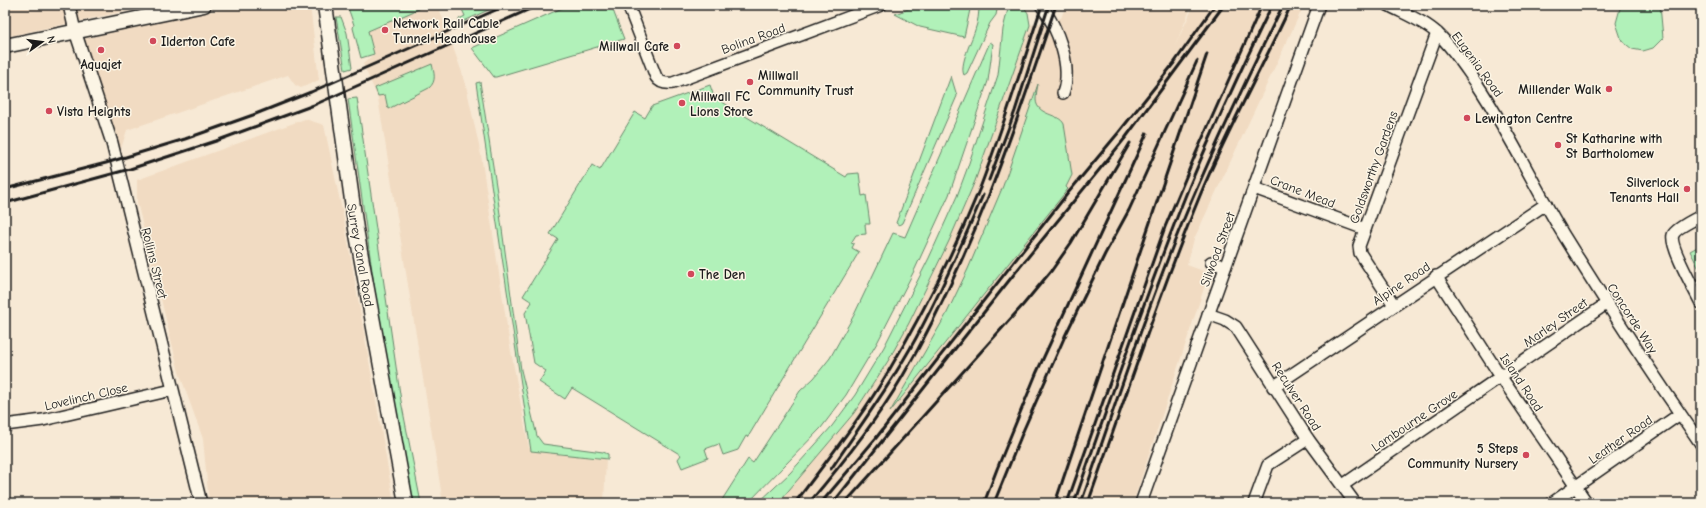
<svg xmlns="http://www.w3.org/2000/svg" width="1706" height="508" font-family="'Comic Neue',sans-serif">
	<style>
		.built { fill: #f1dbc2 }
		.green { fill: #b1f1b9; stroke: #66866a }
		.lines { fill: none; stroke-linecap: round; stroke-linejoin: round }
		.minor-casing { stroke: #1c1c1c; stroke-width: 14 }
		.tertiary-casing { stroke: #1c1c1c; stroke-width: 17 }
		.minor { stroke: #fcf5e5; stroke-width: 11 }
		.tertiary { stroke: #fcf5e5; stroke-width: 14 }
		.rail { stroke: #1c1c1c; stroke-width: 3 }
		.poi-dot { fill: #d1495b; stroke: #fcf5e5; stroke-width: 1.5 }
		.labels { text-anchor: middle; stroke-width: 3; stroke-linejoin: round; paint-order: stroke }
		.poi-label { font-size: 13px; font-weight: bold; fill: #1c1c1c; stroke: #fcf5e5; text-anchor: start }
		.street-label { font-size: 13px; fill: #1c1c1c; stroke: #fcf5e5 }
	</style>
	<rect width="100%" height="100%" fill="#f7e9d5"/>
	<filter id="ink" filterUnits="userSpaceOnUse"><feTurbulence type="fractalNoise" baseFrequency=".025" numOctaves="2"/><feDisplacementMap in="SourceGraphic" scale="8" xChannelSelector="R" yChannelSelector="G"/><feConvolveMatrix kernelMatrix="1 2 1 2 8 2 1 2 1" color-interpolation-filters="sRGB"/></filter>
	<g filter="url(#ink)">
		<!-- built -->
		<g class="built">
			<path d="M 5,5 L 153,5 L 5,37 Z"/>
			<path d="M 241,5 L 310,5 L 319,80 L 301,88 L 295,85 L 288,75 L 127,130 L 119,155 L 78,40 Z"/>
			<path d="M 424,5 L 438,5 L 465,81 L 481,155 L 510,346 L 529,448 L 606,458 L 604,503 L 443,503 L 378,98 L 363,64 L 374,54 L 367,31 Z"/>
			<path d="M 1066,5 L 1192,5 L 1175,46 L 1194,5 L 1304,5 L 1194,239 L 1187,265 L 1209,273 L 1133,503 L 778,503 L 854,413 L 888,361 L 930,282 L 975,181 L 1030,25 L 1061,18 Z"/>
			<path d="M 305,119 L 324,125 L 345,225 L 394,503 L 209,503 L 203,439 L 179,372 L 137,202 L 137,180 Z"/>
		</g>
		<!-- green -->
		<g class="green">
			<path d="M 347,5 L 417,5 L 419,9 L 368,31 L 374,54 L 361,58 L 353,28 L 354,25 Z"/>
			<path d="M 460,5 L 499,5 L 460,23 L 459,19 L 465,16 Z"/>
			<path d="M 569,5 L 611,5 L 624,39 L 496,77 L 494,77 L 472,48 Z"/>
			<path d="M 919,5 L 971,5 L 964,37 L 920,27 L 895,14 Z"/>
			<path d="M 979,5 L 998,5 L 996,15 L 990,23 L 967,73 L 964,75 C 959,65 972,40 975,30 C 978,22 979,13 979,5 Z"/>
			<path d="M 1009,5 L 1023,5 L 1028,13 L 1030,25 L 975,181 L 949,241 L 909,323 L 888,361 L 854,413 L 778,503 L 758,503 L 790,473 L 832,426 L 855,395 L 884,347 L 929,258 L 957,196 L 967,169 L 998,75 L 1003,29 Z"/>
			<path d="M 1621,5 L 1660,5 L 1663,38 L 1653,48 L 1643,51 L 1632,49 L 1622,41 L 1616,23 Z"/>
			<path d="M 336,17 L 341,17 L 347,33 L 352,68 L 345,70 Z"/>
			<path d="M 990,42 L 993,44 L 988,81 L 949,195 L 915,269 L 877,343 L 846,395 L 821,428 L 748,503 L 720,503 L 748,459 L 753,463 L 800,391 L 814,378 L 830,358 L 854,315 L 893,233 L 905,237 Z"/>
			<path d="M 432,64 C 434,73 437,81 429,88 L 388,109 L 385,95 L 378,96 L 375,88 Z"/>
			<path d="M 951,76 L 957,96 L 902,223 L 899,225 L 896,223 Z"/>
			<path d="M 480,82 L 497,192 L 521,370 L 537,436 L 543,444 L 603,452 L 608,454 L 608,459 L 531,451 L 476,83 Z"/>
			<path d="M 1038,84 C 1037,89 1036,95 1036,100 C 1037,116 1059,113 1064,124 L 1072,175 L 1066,187 L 1068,189 L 890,412 L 946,315 L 968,269 L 1003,186 Z"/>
			<path d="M 710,85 L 714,97 L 846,177 L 848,174 L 859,173 L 862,196 L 866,195 L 870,224 L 865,224 L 866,234 L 856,235 L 851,243 L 854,244 L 852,248 L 859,252 L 748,437 L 746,436 L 738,450 L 723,455 L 719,444 L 705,449 L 708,458 L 682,468 L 678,459 L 681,455 L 572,388 L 565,399 L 539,382 L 546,371 L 534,363 L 525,313 L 532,302 L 523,296 L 558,239 L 550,234 L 592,165 L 600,170 L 635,112 L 645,118 L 652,106 Z"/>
			<path d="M 357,98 L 401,401 L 421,503 L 413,503 L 396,424 L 376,299 L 348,99 Z"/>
			<path d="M 1701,245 L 1701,273 L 1690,251 Z"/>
		</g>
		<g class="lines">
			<!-- minor casing -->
			<g class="minor-casing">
				<g id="minor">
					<path d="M 69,5 L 75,31 L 112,143 L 201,503"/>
					<path d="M 628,5 L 656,77 C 660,83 666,84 673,83 L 881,5"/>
					<path d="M 1041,5 C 1057,27 1073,66 1063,93"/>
					<path d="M 1388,5 C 1405,14 1424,21 1438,34 C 1453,48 1465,67 1477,84 C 1509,132 1533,184 1563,234 C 1607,305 1653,375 1701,444"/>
					<path d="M 1254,188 L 1365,229"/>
					<path d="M 1701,216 C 1695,219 1675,229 1673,235 C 1669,245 1695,291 1701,303"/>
					<path d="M 1211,262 L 1225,267"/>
					<path d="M 1436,276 L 1501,377 L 1587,503"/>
					<path d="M 1394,305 L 1360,253 L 1359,246 L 1437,33"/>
					<path d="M 1208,314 L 1225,320 L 1236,327 L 1308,439 L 1355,503"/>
					<path d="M 1273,387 L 1546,204"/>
					<path d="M 5,425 L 43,420 L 172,390"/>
					<path d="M 1343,485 L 1606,304"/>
					<path d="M 1141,503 L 1319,5"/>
					<path d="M 1254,503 L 1268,465 L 1308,439"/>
					<path d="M 1552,503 L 1680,414"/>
				</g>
			</g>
			<!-- tertiary casing -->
			<g class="tertiary-casing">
				<g id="tertiary">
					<path d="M 325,5 L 356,229 L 406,503"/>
					<path d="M 5,46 L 204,5"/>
				</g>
			</g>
			<!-- minor -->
			<use href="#minor" class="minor"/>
			<!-- tertiary -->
			<use href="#tertiary" class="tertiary"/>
			<!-- rail -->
			<g class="rail">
				<path d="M 989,180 L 1015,111 L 1049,5"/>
				<path d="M 5,189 L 106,163 L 185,139 L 253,115 L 311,92 L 507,5"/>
				<path d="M 5,203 L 130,169 L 216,141 L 314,105 L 539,5"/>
				<path d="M 831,469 C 860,426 891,384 916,338 C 941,292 962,244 983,195"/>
				<path d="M 795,503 C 827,460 861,418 888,372 C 923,313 954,252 980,188 C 1003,128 1022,66 1042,5"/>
				<path d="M 809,503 C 842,464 875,423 901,379 C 970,262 1013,134 1056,5"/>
				<path d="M 821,503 L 876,438 L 1068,193 L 1119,132 L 1174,63 L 1215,5"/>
				<path d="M 833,503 L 1015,273 L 1126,137 L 1224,5"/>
				<path d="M 845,503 L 1023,305 L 1052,270 L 1071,243 L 1130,143"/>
				<path d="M 984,503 L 997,469 L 1036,374 L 1147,133"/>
				<path d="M 994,503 L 1024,429 L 1065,336 L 1105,254 L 1129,210 L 1197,61"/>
				<path d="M 1055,503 L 1207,54"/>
				<path d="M 1067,503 L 1165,227 L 1196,153 L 1262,5"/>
				<path d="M 1074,503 C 1111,397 1147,291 1189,187 C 1215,125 1243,65 1272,5"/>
				<path d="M 1081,503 C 1113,413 1142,321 1178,233 C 1210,155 1246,80 1283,5"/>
				<path d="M 1088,503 C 1125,399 1159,295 1201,193 C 1228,129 1262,68 1291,5"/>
			</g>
		</g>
	</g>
	<!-- markers -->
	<g class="poi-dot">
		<circle cx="385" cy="30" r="4"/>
		<circle cx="153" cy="41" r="4"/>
		<circle cx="677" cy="46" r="4"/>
		<circle cx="101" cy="50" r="4"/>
		<circle cx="750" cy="82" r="4"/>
		<circle cx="1609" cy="89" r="4"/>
		<circle cx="682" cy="103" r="4"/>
		<circle cx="49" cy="111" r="4"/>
		<circle cx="1467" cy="118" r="4"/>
		<circle cx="1558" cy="145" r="4"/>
		<circle cx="1687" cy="189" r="4"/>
		<circle cx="691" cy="274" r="4"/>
		<circle cx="1526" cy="455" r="4"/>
	</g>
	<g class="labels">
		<!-- poi labels -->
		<g class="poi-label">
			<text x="393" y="28">Network Rail Cable<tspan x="393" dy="15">Tunnel Headhouse</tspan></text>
			<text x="161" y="46">Ilderton Cafe</text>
			<text x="669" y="51" text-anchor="end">Millwall Cafe</text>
			<text x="101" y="69" text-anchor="middle">Aquajet</text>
			<text x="758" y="80">Millwall<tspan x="758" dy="15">Community Trust</tspan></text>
			<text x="1601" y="94" text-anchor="end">Millender Walk</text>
			<text x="690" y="101">Millwall FC<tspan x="690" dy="15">Lions Store</tspan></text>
			<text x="57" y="116">Vista Heights</text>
			<text x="1475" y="123">Lewington Centre</text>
			<text x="1566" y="143">St Katharine with<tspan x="1566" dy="15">St Bartholomew</tspan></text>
			<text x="1679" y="187" text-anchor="end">Silverlock<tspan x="1679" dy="15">Tenants Hall</tspan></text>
			<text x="699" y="279">The Den</text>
			<text x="1518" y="453" text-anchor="end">5 Steps<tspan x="1518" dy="15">Community Nursery</tspan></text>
		</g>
		<!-- street labels -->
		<g class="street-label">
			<text transform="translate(753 38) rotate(-20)" y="5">Bolina Road</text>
			<text transform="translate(1478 64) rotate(54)" y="5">Eugenia Road</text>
			<text transform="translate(1373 167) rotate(-70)" y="5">Goldsworthy Gardens</text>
			<text transform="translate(1303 191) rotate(21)" y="5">Crane Mead</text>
			<text transform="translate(1217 249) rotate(-70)" y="5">Silwood Street</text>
			<text transform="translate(361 255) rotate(80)" y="5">Surrey Canal Road</text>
			<text transform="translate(155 263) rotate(76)" y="5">Rollins Street</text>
			<text transform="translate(1401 283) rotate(-34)" y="5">Alpine Road</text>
			<text transform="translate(1633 318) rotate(57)" y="5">Concorde Way</text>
			<text transform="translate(1555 322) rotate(-35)" y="5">Marley Street</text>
			<text transform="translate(1522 382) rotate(56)" y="5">Island Road</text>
			<text transform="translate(86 396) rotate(-13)" y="5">Lovelinch Close</text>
			<text transform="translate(1297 396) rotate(57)" y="5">Reculver Road</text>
			<text transform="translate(1414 420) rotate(-34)" y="5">Lambourne Grove</text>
			<text transform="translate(1620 439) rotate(-35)" y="5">Leather Road</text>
		</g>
	</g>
	<!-- margin -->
	<rect width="1706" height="508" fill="none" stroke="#fcf5e5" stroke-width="20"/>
	<rect x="10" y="10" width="1686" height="488" fill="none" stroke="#1c1c1c" stroke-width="1.5" filter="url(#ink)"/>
	<!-- north arrow -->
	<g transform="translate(42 42) rotate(76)" stroke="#fcf5e5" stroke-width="3" paint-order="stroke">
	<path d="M0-3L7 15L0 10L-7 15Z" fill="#1c1c1c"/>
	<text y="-6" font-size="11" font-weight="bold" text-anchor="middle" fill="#1c1c1c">N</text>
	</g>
</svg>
